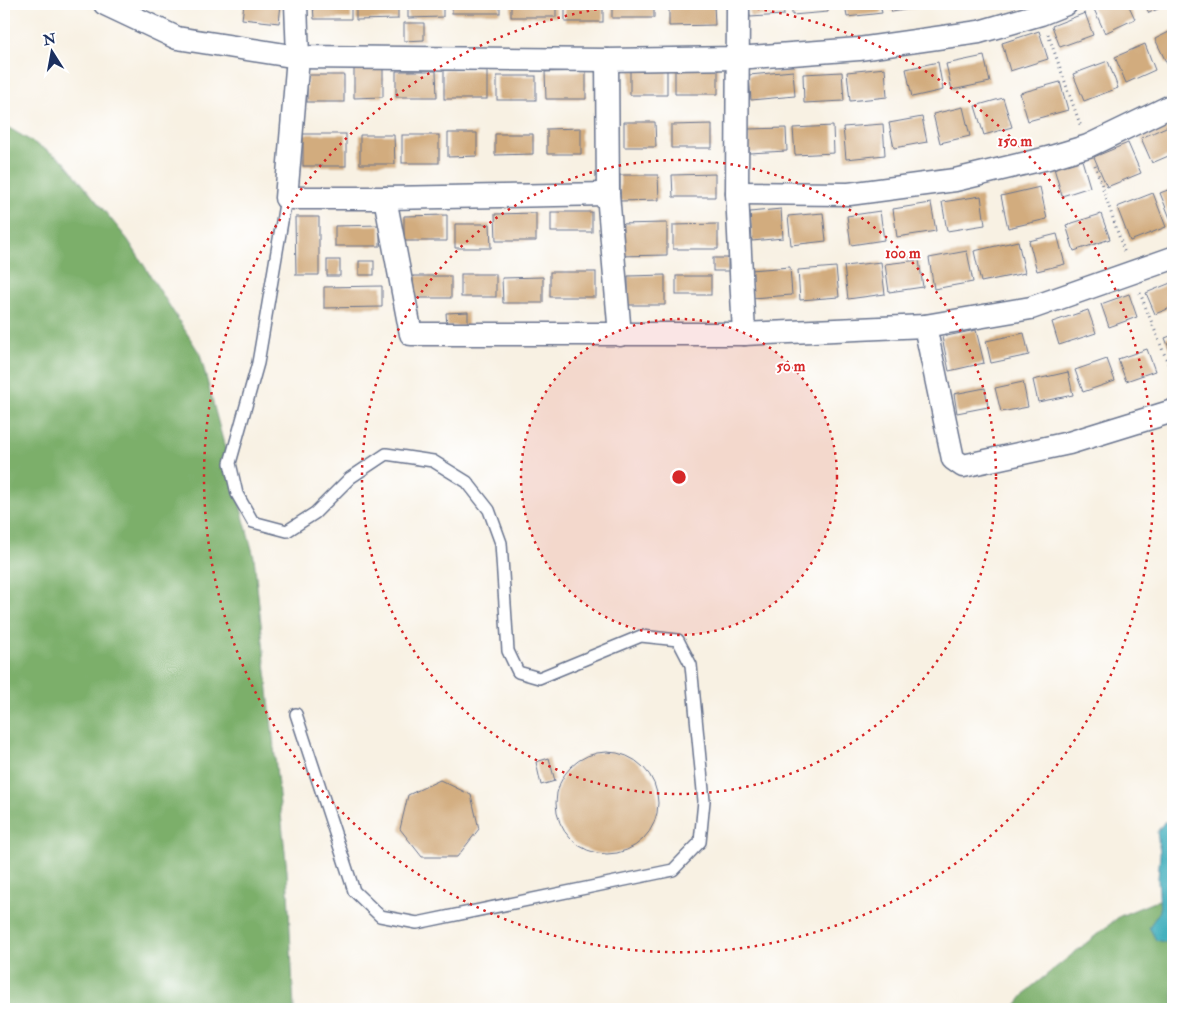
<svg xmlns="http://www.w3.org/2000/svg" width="1177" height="1013" font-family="'IM FELL Double Pica',serif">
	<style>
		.forest { fill: #7baf6b; stroke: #4b6f64 }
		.water { fill: #3eadbb; stroke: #2c6e8c }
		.building { fill: #d2ac7e }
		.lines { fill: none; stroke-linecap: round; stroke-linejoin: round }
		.lane-casing { stroke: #68738d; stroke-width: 14 }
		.street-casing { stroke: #68738d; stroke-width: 25 }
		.path { stroke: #68738d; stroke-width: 3; stroke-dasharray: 1 4; stroke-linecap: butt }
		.lane { stroke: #fff; stroke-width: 11 }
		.street { stroke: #fff; stroke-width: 22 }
		.ring { fill: none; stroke: #d62828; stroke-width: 2.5; stroke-dasharray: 2.5 5 }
		.centre { fill: #d62828; stroke: #fff; stroke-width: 2.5 }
		.ring-label { font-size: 15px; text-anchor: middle; font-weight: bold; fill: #d62828; stroke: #fff; stroke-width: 4; stroke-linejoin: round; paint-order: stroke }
	</style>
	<rect width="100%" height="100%" fill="#fff"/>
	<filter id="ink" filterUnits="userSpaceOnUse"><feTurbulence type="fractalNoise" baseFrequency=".02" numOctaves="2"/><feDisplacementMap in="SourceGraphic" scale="10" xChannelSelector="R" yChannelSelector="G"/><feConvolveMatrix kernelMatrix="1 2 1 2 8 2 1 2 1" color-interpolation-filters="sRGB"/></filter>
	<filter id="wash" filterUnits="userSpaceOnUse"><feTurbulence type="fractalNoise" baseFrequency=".0096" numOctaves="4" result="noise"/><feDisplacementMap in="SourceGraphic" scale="20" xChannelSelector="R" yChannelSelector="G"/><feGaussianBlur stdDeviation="1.12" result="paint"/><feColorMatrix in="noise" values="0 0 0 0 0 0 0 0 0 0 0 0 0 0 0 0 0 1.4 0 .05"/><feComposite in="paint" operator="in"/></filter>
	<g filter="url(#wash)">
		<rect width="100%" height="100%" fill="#f8f1e3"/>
		<!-- forest -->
		<g class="forest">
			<path d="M 4,125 L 63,160 L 128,240 L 200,354 L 254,557 L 287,871 L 294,1009 L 4,1009 Z"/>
			<path d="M 1173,894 L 1173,1009 L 1013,1009 L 1029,989 L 1120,916 Z"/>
		</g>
		<!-- water -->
		<path class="water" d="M 1165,821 L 1173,834 L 1173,944 L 1156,940 L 1149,927 L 1160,911 L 1158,879 L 1160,853 L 1157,832 Z"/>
		<g id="blocks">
			<!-- building -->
			<g class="building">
				<path d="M 244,4 L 281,4 L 279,23 L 242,19 Z"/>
				<path d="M 313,4 L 351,4 L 351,19 L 314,19 Z"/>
				<path d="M 356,4 L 398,4 L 398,19 L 356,20 Z"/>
				<path d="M 408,4 L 443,4 L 443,17 L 408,18 Z"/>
				<rect x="452" y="4" width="48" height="9"/>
				<rect x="511" y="4" width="45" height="13"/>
				<rect x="565" y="4" width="38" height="18"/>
				<rect x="612" y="4" width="42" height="14"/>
				<path d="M 669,4 L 714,4 L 715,25 L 669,26 Z"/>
				<path d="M 749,4 L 783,4 L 784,15 L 750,17 Z"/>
				<path d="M 792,4 L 828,4 L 828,12 L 792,15 Z"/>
				<path d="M 845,4 L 880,4 L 882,13 L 847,17 Z"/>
				<path d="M 890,4 L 928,4 L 928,6 L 892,12 Z"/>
				<path d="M 1094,4 L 1128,4 L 1135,19 L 1105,33 L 1092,5 Z"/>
				<path d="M 1144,4 L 1169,4 L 1149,13 Z"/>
				<path d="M 1085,13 L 1093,35 L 1060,47 L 1052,26 Z"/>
				<path d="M 404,23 L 424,23 L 424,40 L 404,41 Z"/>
				<path d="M 1173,30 L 1173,61 L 1167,64 L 1155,39 Z"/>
				<path d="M 1039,31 L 1048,59 L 1010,71 L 1002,43 Z"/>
				<path d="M 1145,44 L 1155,70 L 1126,83 L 1115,57 Z"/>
				<path d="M 984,56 L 990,82 L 952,90 L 946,64 Z"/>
				<path d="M 1108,61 L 1118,88 L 1084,101 L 1073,74 Z"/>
				<path d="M 938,62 L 943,90 L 912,97 L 906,69 Z"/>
				<path d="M 718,67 L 718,94 L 675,94 L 675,68 Z"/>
				<path d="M 354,68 L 383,68 L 383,97 L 354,98 Z"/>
				<path d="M 885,68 L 887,97 L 850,101 L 847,72 Z"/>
				<path d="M 667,69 L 667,95 L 630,95 L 630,70 Z"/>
				<rect x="444" y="70" width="43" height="29"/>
				<path d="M 396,71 L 436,71 L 437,97 L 396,97 Z"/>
				<path d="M 586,71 L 586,99 L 546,99 L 545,72 Z"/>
				<path d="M 793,71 L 795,96 L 751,100 L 749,75 Z"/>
				<path d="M 842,72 L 844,101 L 804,103 L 803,74 Z"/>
				<rect x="307" y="75" width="37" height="27"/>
				<rect x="497" y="76" width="39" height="24"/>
				<path d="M 1060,82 L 1068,110 L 1028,121 L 1020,93 Z"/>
				<path d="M 1003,98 L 1012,127 L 984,135 L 975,106 Z"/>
				<path d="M 963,107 L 970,136 L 940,143 L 933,114 Z"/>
				<path d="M 922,117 L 927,142 L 894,148 L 889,123 Z"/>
				<path d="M 624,122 L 655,122 L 656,147 L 624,147 Z"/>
				<path d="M 712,124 L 712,148 L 671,148 L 671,125 Z"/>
				<path d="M 883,124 L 885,155 L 846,159 L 843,127 Z"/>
				<path d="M 1173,124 L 1173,154 L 1152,163 L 1141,138 Z"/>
				<path d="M 833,126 L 834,153 L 795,155 L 793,128 Z"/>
				<path d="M 581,128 L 581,154 L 547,154 L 547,129 Z"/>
				<path d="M 786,128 L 787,151 L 749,153 L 748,129 Z"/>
				<path d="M 448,133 L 477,133 L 477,156 L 448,157 Z"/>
				<rect x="303" y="134" width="43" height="32"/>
				<path d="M 495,134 L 533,134 L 533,154 L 495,155 Z"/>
				<path d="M 360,135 L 394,135 L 395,164 L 360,164 Z"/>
				<rect x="402" y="135" width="37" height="28"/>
				<path d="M 1128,143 L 1141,173 L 1107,187 L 1094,157 Z"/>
				<path d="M 1082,160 L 1090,187 L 1062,196 L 1054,168 Z"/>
				<path d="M 715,174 L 715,197 L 673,197 L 672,175 Z"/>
				<path d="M 620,175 L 658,175 L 659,200 L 620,201 Z"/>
				<path d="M 1040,187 L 1047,219 L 1008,228 L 1001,196 Z"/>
				<path d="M 1173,188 L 1173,217 L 1170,218 L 1160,193 Z"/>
				<path d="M 1153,193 L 1166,227 L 1130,241 L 1117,207 Z"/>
				<path d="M 981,196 L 985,225 L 947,231 L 942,202 Z"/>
				<path d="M 931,203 L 936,231 L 897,237 L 893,209 Z"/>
				<path d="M 781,209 L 783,238 L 752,241 L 750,212 Z"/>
				<path d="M 880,211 L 884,240 L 851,245 L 847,216 Z"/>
				<rect x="551" y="212" width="41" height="20"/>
				<path d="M 536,213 L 536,241 L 496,241 L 495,214 Z"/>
				<path d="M 823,213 L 826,241 L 791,245 L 788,216 Z"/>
				<path d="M 1101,214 L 1110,239 L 1074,251 L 1066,225 Z"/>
				<path d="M 447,215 L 447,241 L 404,241 L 404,216 Z"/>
				<path d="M 295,217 L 319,217 L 319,275 L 296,275 Z"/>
				<path d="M 667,223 L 667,255 L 618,256 L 618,224 Z"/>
				<path d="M 455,224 L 490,224 L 491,248 L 455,248 Z"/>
				<path d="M 718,224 L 718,249 L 673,249 L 673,225 Z"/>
				<path d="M 380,225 L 380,246 L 335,246 L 335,226 Z"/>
				<path d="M 1057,234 L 1065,264 L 1037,271 L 1029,241 Z"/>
				<path d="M 1018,241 L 1025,273 L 981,282 L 974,251 Z"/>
				<path d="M 967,251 L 973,282 L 934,289 L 929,258 Z"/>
				<rect x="713" y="258" width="15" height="13"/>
				<rect x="327" y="260" width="13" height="16"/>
				<path d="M 919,260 L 923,287 L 889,292 L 885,264 Z"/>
				<rect x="359" y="261" width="15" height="14"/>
				<path d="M 881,262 L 885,294 L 848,299 L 844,266 Z"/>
				<path d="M 790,267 L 792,295 L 752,298 L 750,270 Z"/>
				<path d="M 836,267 L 839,297 L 800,300 L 798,270 Z"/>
				<rect x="550" y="272" width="46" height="25"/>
				<rect x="461" y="274" width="35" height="23"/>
				<path d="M 665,275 L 665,305 L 628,305 L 628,276 Z"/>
				<rect x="413" y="276" width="38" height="22"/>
				<rect x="676" y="276" width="35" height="19"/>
				<path d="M 543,277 L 543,303 L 503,303 L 502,278 Z"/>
				<path d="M 1173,282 L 1173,307 L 1155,314 L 1146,293 Z"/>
				<path d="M 382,286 L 382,307 L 324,308 L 324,287 Z"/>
				<path d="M 1129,294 L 1137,317 L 1109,327 L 1101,304 Z"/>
				<path d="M 1088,310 L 1096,333 L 1059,345 L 1052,322 Z"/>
				<path d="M 468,312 L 468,326 L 447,326 L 446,313 Z"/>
				<path d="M 976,330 L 984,363 L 949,371 L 942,337 Z"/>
				<path d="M 1024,333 L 1029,355 L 991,363 L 986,341 Z"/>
				<path d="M 1173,335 L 1173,358 L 1165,338 Z"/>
				<path d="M 1147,349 L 1155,371 L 1126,381 L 1118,359 Z"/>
				<path d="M 1107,359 L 1115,381 L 1083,392 L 1075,370 Z"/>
				<path d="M 1068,372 L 1073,395 L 1038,402 L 1033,380 Z"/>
				<path d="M 1023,382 L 1028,407 L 1001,412 L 995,388 Z"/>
				<path d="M 985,388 L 988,407 L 957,413 L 954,394 Z"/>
				<circle cx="607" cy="803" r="51"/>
				<path d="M 549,758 L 555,781 L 541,785 L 536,762 Z"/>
				<path d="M 440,780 L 471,795 L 479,829 L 457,857 L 422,857 L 400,829 L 408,795 Z"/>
			</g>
		</g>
	</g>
	<g filter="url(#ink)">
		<use href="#blocks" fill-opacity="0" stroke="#68738d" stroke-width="1"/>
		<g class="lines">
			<!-- lane casing -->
			<g class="lane-casing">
				<path id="lane" d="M 286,198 L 258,363 L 230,463 L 237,494 L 253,522 L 287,531 L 315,513 L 350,478 L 386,454 L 433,461 L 467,482 L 489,510 L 501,543 L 508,651 L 518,672 L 539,678 L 641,636 L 678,640 L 691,665 L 704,801 L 700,842 L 673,870 L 417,923 L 380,916 L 354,891 L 296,714"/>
			</g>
			<!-- street casing -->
			<g class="street-casing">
				<g id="street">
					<path d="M 105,4 L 177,38 L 298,57 L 607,60 L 737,58 L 859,49 L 979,32 L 1041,14 L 1066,4"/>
					<path d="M 296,4 L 298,57 L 286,198 L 385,198 L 608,194"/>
					<path d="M 738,4 L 737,193 L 744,334"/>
					<path d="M 607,60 L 608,194 L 620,335"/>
					<path d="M 737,193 L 849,194 L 955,180 L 1048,158 L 1088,146 L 1173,105"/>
					<path d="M 385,198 L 411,334 L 744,334 L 925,326 L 1031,308 L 1173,258"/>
					<path d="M 925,326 L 953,459 L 963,466 L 1069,443 L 1173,411"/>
				</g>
			</g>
			<!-- path -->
			<g class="path">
				<path d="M 1048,34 L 1081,127"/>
				<path d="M 1095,165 L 1125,254"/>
				<path d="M 1140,293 L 1173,376"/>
			</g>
			<!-- lane -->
			<use href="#lane" class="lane"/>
			<!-- street -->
			<use href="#street" class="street"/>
		</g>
	</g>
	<!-- distance rings -->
	<circle cx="679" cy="477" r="158" fill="#d62828" fill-opacity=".12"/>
	<g class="ring">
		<circle cx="679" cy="477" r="158"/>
		<circle cx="679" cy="477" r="317"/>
		<path d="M720 4A475 475 0 1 1 638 4"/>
	</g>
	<circle cx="679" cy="477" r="8" class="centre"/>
	<g class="ring-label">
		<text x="1015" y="146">150 m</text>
		<text x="903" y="258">100 m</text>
		<text x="791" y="371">50 m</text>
	</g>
	<!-- margin -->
	<rect width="1177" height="1013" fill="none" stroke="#fff" stroke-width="20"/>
	<!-- north arrow -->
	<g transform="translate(52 52) rotate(349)" stroke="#ffffff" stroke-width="4" paint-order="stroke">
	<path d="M0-4L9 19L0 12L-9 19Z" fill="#1b2f5e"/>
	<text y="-8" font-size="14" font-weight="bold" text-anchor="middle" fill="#1b2f5e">N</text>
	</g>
</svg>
